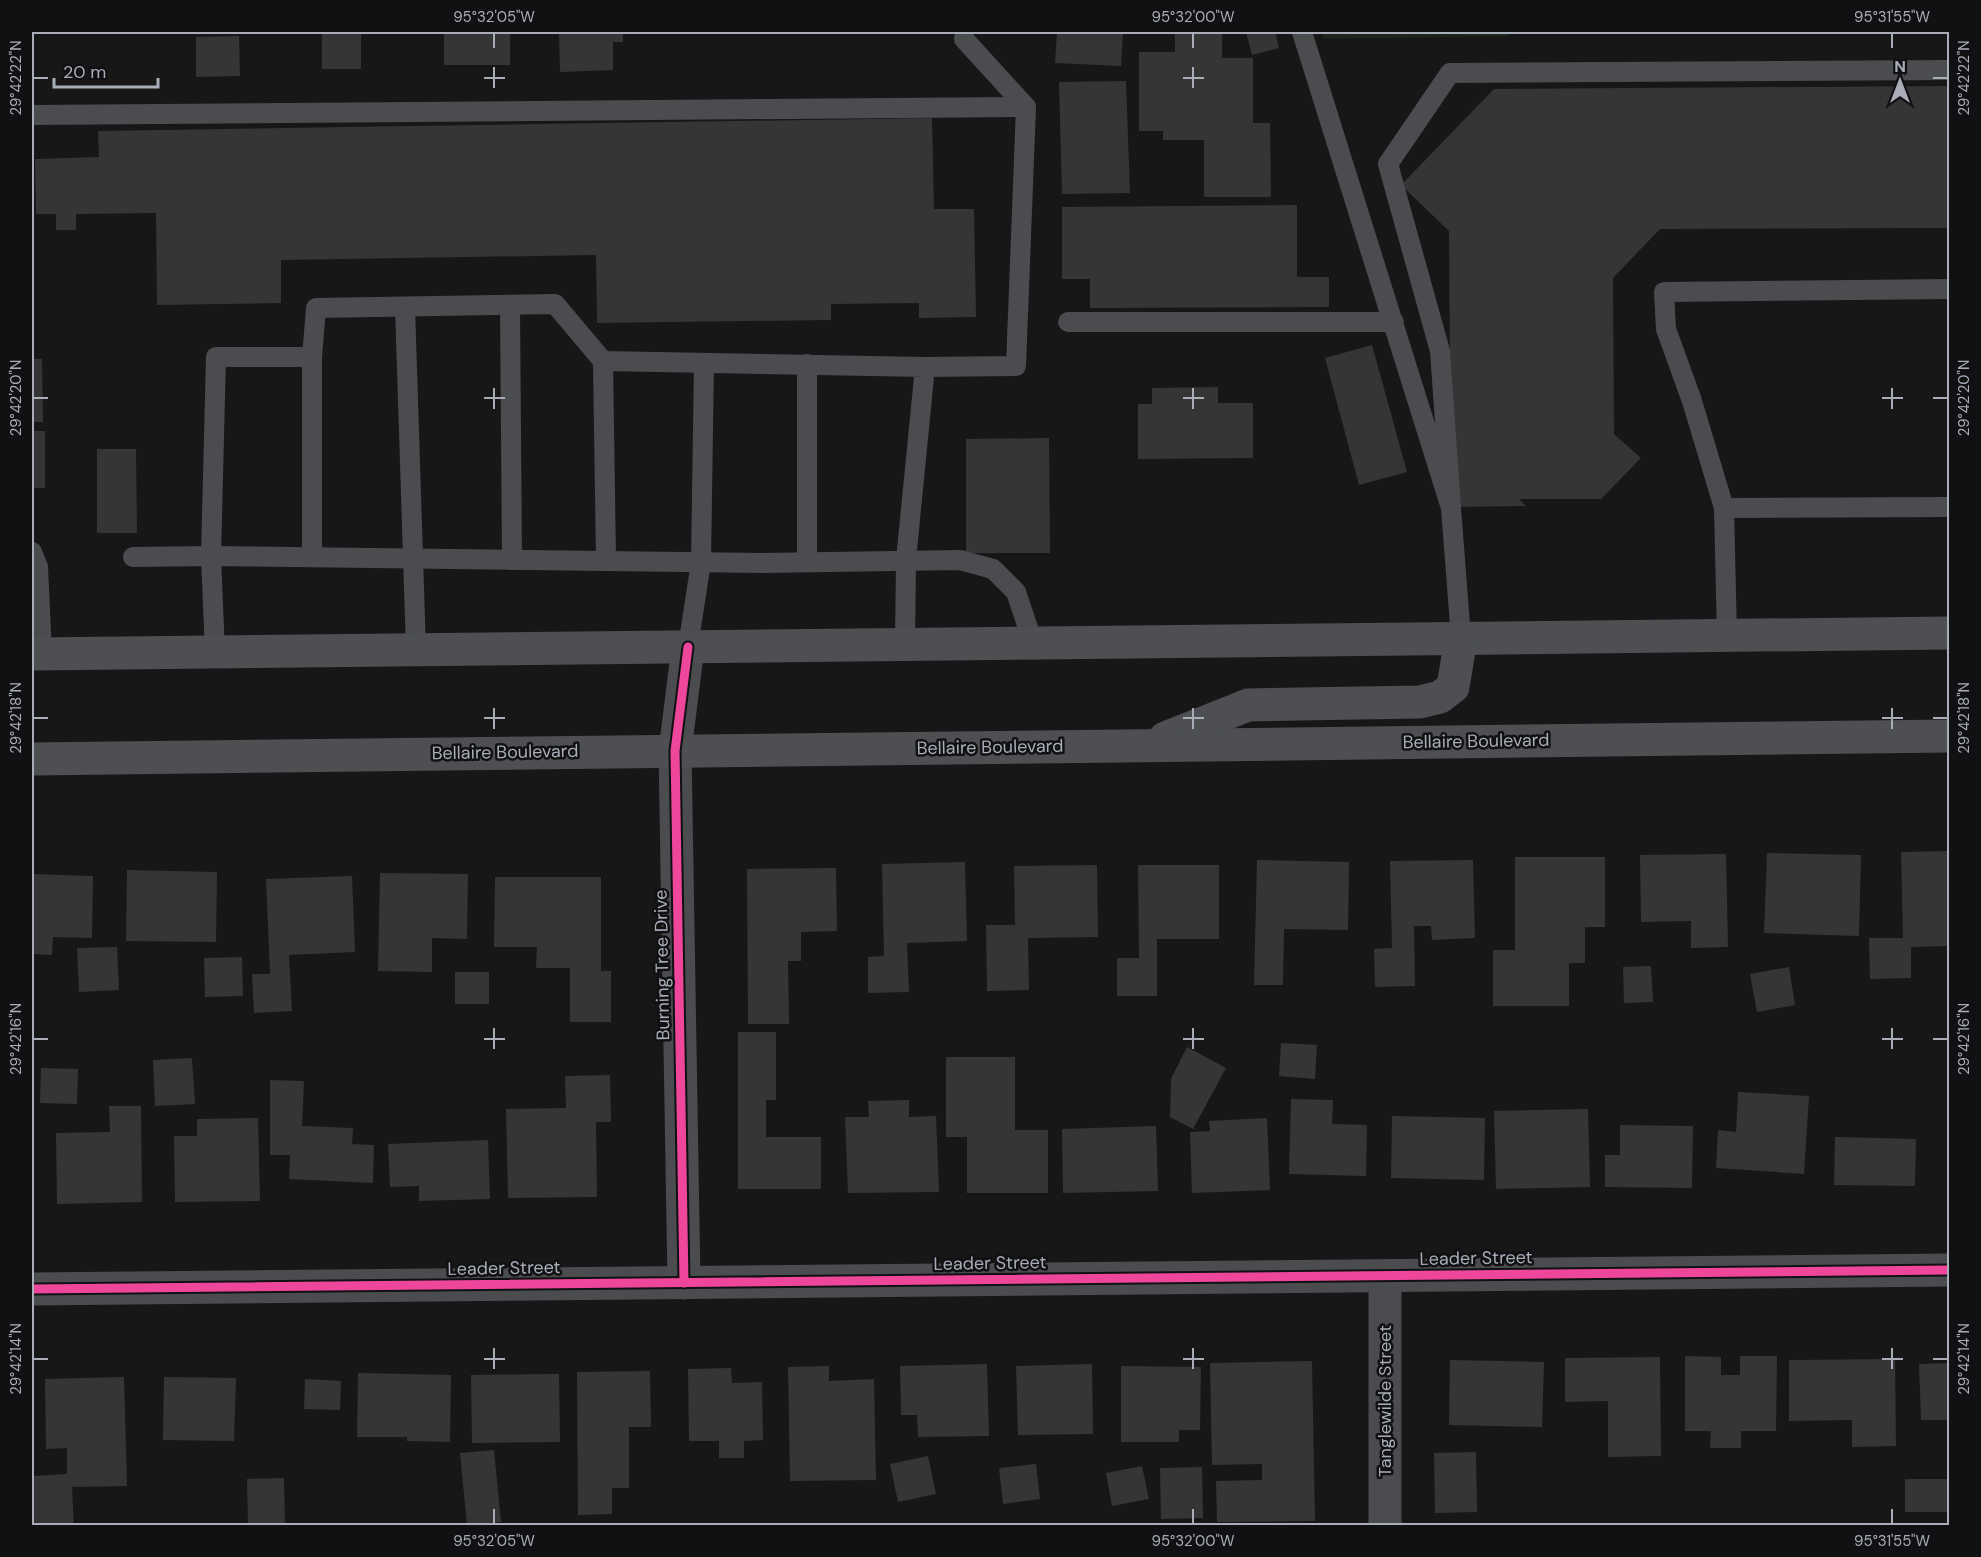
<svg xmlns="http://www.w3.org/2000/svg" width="1981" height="1557" font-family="'DM Sans',sans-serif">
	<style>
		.green { fill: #1d241e }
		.building { fill: #353536 }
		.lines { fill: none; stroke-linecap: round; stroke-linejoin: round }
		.service { stroke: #4b4c50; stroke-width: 20 }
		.minor { stroke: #4b4c50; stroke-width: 33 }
		.primary { stroke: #4d4f52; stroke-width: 33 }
		.cycleway-casing { stroke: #111113; stroke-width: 13 }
		.cycleway { stroke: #ed469a; stroke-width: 9 }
		.ticks { fill: none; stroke: #a8adb8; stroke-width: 2 }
		.labels { text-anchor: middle; stroke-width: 5; stroke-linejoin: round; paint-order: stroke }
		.street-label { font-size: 18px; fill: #a8adb8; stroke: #111113 }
		.neatline { fill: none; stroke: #a8adb8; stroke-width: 2 }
		.ticks-label { font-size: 15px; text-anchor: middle; fill: #a8adb8 }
	</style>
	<rect width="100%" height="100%" fill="#171717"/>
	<!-- green -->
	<path class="green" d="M 1322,32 L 1509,32 L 1509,36 L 1324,39 Z"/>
	<!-- building -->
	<g class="building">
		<rect x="322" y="32" width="39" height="37"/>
		<rect x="444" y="32" width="66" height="33"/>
		<path d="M 559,32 L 623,32 L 623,42 L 613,42 L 613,70 L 560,72 Z"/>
		<path d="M 1057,32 L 1123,32 L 1121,66 L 1055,63 Z"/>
		<path d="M 1175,32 L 1222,32 L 1222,58 L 1253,58 L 1253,123 L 1270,123 L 1271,197 L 1204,197 L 1204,140 L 1163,140 L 1163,131 L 1139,131 L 1139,52 L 1175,52 Z"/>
		<path d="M 1246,32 L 1275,32 L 1279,48 L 1252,55 Z"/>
		<path d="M 239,36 L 240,76 L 196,77 L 196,37 Z"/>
		<path d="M 1126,81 L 1130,193 L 1062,194 L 1059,82 Z"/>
		<path d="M 1950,86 L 1950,228 L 1660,229 L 1613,278 L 1614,434 L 1641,458 L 1601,499 L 1519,499 L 1526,506 L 1451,507 L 1449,231 L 1401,185 L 1494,89 Z"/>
		<path d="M 932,118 L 934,209 L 974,209 L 976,317 L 919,318 L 919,303 L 831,304 L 831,320 L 597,323 L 596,255 L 281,260 L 281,303 L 157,305 L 156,213 L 76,214 L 76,230 L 56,230 L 56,214 L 36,214 L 35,159 L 99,157 L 98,131 Z"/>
		<path d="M 1297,205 L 1297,277 L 1329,277 L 1329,307 L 1090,308 L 1090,279 L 1062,279 L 1062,207 Z"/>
		<path d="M 1372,345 L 1407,472 L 1359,485 L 1325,358 Z"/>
		<path d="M 32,359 L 42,359 L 43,422 L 32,422 Z"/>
		<path d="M 1218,387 L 1218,403 L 1253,403 L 1253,458 L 1138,459 L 1138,404 L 1152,404 L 1152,388 Z"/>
		<rect x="32" y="431" width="13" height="57"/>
		<path d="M 1049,438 L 1050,553 L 966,553 L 966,439 Z"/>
		<path d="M 97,449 L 136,449 L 137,533 L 97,533 Z"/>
		<path d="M 1950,851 L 1950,946 L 1911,947 L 1911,978 L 1870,979 L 1869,938 L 1903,938 L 1901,852 Z"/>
		<path d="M 1767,853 L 1861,855 L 1859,936 L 1764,933 Z"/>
		<path d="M 1726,854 L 1728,947 L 1691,948 L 1691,921 L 1641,922 L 1640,855 Z"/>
		<path d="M 1515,857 L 1605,857 L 1605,927 L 1585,927 L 1585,963 L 1569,963 L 1569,1006 L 1493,1006 L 1493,950 L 1515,950 Z"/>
		<path d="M 1257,860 L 1349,862 L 1348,930 L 1284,929 L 1283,985 L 1254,985 Z"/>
		<path d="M 1473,860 L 1475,938 L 1432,940 L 1431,926 L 1414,926 L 1415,986 L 1375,987 L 1374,949 L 1392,948 L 1390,861 Z"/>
		<path d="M 965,862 L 967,941 L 907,943 L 909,992 L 868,993 L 868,957 L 884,956 L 882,864 Z"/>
		<path d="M 1097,865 L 1098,937 L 1028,938 L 1029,990 L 987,991 L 986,925 L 1015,925 L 1014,866 Z"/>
		<path d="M 1138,865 L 1219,865 L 1219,939 L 1157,939 L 1157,996 L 1117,996 L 1117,958 L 1139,958 Z"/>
		<path d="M 836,868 L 837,931 L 801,932 L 801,961 L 788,961 L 789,1024 L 748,1024 L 747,869 Z"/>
		<path d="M 127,870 L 217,872 L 216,942 L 126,941 Z"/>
		<path d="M 380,873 L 468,874 L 467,939 L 432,938 L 432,972 L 378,971 Z"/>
		<path d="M 32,874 L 93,876 L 92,938 L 53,937 L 52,955 L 32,954 Z"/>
		<path d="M 352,876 L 355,952 L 289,955 L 292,1011 L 254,1013 L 252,974 L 270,974 L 266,879 Z"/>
		<path d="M 495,877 L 601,877 L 601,971 L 611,971 L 611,1022 L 570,1022 L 570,968 L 536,968 L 537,947 L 494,947 Z"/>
		<path d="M 117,947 L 119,990 L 79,992 L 77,948 Z"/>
		<path d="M 242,957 L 243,996 L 205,997 L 204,958 Z"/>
		<path d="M 1651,966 L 1653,1002 L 1624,1003 L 1623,967 Z"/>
		<path d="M 1789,967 L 1795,1005 L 1757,1012 L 1750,974 Z"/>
		<rect x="455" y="972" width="34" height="32"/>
		<path d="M 738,1032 L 776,1032 L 776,1100 L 766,1100 L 766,1137 L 821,1137 L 821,1189 L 738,1189 Z"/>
		<path d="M 1281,1043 L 1317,1045 L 1315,1079 L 1279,1076 Z"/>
		<path d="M 1187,1047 L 1226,1068 L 1193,1129 L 1170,1117 L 1171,1079 Z"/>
		<path d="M 946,1057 L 1015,1057 L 1015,1130 L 1048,1130 L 1048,1193 L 967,1193 L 967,1137 L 946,1137 Z"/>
		<path d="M 192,1058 L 195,1104 L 155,1106 L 153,1060 Z"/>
		<path d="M 41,1068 L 78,1069 L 77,1104 L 40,1103 Z"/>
		<path d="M 610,1075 L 611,1122 L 596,1122 L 597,1197 L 508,1198 L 506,1109 L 566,1108 L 565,1076 Z"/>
		<path d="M 270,1080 L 304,1081 L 302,1126 L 353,1128 L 352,1144 L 374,1145 L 373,1183 L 289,1179 L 290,1155 L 270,1155 Z"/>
		<path d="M 1738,1092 L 1809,1096 L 1804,1174 L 1716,1168 L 1718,1130 L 1736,1132 Z"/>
		<path d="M 1291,1099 L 1333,1100 L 1332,1124 L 1367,1125 L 1366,1176 L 1289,1174 Z"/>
		<path d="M 909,1100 L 909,1117 L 936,1116 L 939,1192 L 848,1193 L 845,1117 L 869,1117 L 868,1101 Z"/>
		<path d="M 109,1106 L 141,1106 L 142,1202 L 57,1204 L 56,1133 L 110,1132 Z"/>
		<path d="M 1588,1109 L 1590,1187 L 1496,1189 L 1494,1111 Z"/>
		<path d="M 1392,1116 L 1485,1118 L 1484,1180 L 1391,1178 Z"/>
		<path d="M 258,1118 L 260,1201 L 175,1202 L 174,1136 L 197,1136 L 197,1119 Z"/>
		<path d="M 1267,1118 L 1270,1190 L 1192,1193 L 1190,1132 L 1210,1131 L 1209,1121 Z"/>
		<path d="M 1620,1125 L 1693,1126 L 1692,1188 L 1605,1187 L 1605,1155 L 1620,1155 Z"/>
		<path d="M 1156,1126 L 1158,1191 L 1063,1193 L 1062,1129 Z"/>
		<path d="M 1835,1137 L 1916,1139 L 1915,1186 L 1834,1185 Z"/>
		<path d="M 488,1140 L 490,1199 L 419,1201 L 419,1186 L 390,1187 L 388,1144 Z"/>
		<path d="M 1685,1356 L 1721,1357 L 1721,1375 L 1740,1375 L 1740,1356 L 1777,1356 L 1776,1431 L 1741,1431 L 1741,1448 L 1710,1448 L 1711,1431 L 1685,1431 Z"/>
		<path d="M 1660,1357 L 1661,1456 L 1608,1457 L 1608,1401 L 1565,1402 L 1565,1358 Z"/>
		<path d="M 1895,1359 L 1896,1446 L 1852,1447 L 1852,1420 L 1789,1421 L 1789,1360 Z"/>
		<path d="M 1450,1360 L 1544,1362 L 1542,1427 L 1449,1425 Z"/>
		<path d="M 1312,1361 L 1315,1521 L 1217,1522 L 1216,1481 L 1262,1480 L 1262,1464 L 1212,1465 L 1210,1363 Z"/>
		<path d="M 1950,1363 L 1950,1420 L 1921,1420 L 1919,1364 Z"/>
		<path d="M 987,1364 L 989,1436 L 918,1437 L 917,1415 L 901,1415 L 900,1366 Z"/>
		<path d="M 1092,1364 L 1093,1434 L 1018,1435 L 1016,1366 Z"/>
		<path d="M 829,1366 L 829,1381 L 874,1379 L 876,1480 L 790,1481 L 788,1367 Z"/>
		<path d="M 1121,1366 L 1201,1367 L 1200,1430 L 1179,1430 L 1179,1442 L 1121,1442 Z"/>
		<path d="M 731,1368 L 732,1383 L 762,1382 L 763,1440 L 744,1441 L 744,1458 L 719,1458 L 719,1441 L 689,1441 L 688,1369 Z"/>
		<path d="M 650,1371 L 651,1427 L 629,1427 L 629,1488 L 612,1488 L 612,1514 L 578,1515 L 577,1372 Z"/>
		<path d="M 358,1373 L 451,1375 L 450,1442 L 407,1441 L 407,1437 L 357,1437 Z"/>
		<path d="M 559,1374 L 560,1442 L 472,1443 L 471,1375 Z"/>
		<path d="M 124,1377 L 127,1486 L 72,1487 L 74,1526 L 34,1526 L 32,1476 L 67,1474 L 67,1448 L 46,1449 L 45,1379 Z"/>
		<path d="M 164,1377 L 236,1378 L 234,1441 L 163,1440 Z"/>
		<path d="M 305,1379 L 341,1381 L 340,1410 L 304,1409 Z"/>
		<path d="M 494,1450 L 501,1522 L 467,1525 L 460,1453 Z"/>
		<path d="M 1476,1452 L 1477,1512 L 1435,1513 L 1434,1453 Z"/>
		<path d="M 928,1456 L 936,1494 L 898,1502 L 890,1464 Z"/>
		<path d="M 1036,1464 L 1040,1499 L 1003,1504 L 999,1468 Z"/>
		<path d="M 1142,1466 L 1149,1499 L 1112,1506 L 1106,1473 Z"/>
		<path d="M 1202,1467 L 1203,1518 L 1161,1519 L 1160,1468 Z"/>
		<path d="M 284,1478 L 285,1526 L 248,1526 L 247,1479 Z"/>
		<rect x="1905" y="1479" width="45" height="33"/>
	</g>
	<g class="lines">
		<!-- service -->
		<g class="service">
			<path d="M 1302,32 L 1451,508 L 1461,638"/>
			<path d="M 32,115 L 1026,107"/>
			<path d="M 510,306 L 512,560"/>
			<path d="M 405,307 L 416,650"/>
			<path d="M 1068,322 L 1394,322"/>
			<path d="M 312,357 L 312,557"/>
			<path d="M 603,361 L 606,561"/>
			<path d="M 925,367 L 1016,366 L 1026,107 L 964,39"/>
			<path d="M 1451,508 L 1440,351 L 1388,164 L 1450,73 L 1950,70"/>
			<path d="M 1724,508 L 1950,507"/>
			<path d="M 32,552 L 38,567 L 42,654"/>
			<path d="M 133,557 L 211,556 L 762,563 L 960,560 L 993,569 L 1016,592 L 1033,643"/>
			<path d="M 807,562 L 807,364"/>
			<path d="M 1727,636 L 1724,508 L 1692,401 L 1666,329 L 1664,292 L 1950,289"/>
			<path d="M 688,647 L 701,562 L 704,363"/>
			<path d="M 215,653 L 211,556 L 216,357 L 312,357 L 316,308 L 555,304 L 603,361 L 925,367 L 906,560 L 905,644"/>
		</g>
		<!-- minor -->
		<g class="minor">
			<path d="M 1385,1276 L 1385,1526"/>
			<path d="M 684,1283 L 675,751 L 688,647"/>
			<path d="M 32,1289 L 1950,1270"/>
		</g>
		<!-- primary -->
		<g class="primary">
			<path d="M 32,654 L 1950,633"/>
			<path d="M 1165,738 L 1248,705 L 1420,702 L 1440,697 L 1453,687 L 1461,638"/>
			<path d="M 32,759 L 1950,736"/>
		</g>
		<!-- cycleway casing -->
		<g class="cycleway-casing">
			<g id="cycleway">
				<path d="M 684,1283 L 675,751 L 688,647"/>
				<path d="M 32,1289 L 1950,1270"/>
			</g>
		</g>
		<!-- cycleway -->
		<use href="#cycleway" class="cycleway"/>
	</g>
	<!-- ticks -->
	<path class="ticks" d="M 494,33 L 494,48M 1193,33 L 1193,48M 1892,33 L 1892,48M 494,67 L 494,88M 1193,67 L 1193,88M 33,78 L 48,78M 484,78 L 505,78M 1183,78 L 1204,78M 1933,78 L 1948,78M 494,388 L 494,409M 1193,388 L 1193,409M 1892,388 L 1892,409M 33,398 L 48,398M 484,398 L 505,398M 1183,398 L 1204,398M 1882,398 L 1903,398M 1933,398 L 1948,398M 494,708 L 494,729M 1193,708 L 1193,729M 1892,708 L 1892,729M 33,718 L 48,718M 484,718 L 505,718M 1183,718 L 1204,718M 1882,718 L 1903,718M 1933,718 L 1948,718M 494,1028 L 494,1049M 1193,1028 L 1193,1049M 1892,1028 L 1892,1049M 33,1039 L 48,1039M 484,1039 L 505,1039M 1183,1039 L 1204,1039M 1882,1039 L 1903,1039M 1933,1039 L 1948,1039M 494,1348 L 494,1369M 1193,1348 L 1193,1369M 1892,1348 L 1892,1369M 33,1359 L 48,1359M 484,1359 L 505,1359M 1183,1359 L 1204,1359M 1882,1359 L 1903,1359M 1933,1359 L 1948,1359M 494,1509 L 494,1524M 1193,1509 L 1193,1524M 1892,1509 L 1892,1524"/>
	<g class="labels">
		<!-- street labels -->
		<g class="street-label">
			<text transform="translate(1476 741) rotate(-1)" y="6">Bellaire Boulevard</text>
			<text transform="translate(990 747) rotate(-1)" y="6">Bellaire Boulevard</text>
			<text transform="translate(505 752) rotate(-1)" y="6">Bellaire Boulevard</text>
			<text transform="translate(662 965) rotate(-91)" y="6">Burning Tree Drive</text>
			<text transform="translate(1476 1258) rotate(-1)" y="6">Leader Street</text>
			<text transform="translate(990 1263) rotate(-1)" y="6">Leader Street</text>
			<text transform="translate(504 1268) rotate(-1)" y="6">Leader Street</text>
			<text transform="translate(1385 1401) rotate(-90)" y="6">Tanglewilde Street</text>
		</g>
	</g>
	<!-- border -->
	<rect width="1981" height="1557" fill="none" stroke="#111113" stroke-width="66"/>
	<!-- north arrow -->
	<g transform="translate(1900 81)" stroke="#111113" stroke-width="4.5" paint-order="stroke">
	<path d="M0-4.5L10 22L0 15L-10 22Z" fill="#a8adb8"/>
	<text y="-9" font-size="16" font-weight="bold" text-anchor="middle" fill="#a8adb8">N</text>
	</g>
	<!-- scale -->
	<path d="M54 78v9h104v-9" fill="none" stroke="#a8adb8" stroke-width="3"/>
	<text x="63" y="78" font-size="18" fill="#a8adb8" stroke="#111113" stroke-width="4.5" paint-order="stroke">20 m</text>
	<rect x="33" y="33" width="1915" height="1491" class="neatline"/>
	<g class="ticks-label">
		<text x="494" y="22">95°32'05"W</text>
		<text x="1193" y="22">95°32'00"W</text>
		<text x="1892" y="22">95°31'55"W</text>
		<text transform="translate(16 78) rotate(-90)" y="5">29°42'22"N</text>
		<text transform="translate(1964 78) rotate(-90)" y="5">29°42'22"N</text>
		<text transform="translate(16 398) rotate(-90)" y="5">29°42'20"N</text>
		<text transform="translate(1964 398) rotate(-90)" y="5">29°42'20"N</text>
		<text transform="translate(16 718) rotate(-90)" y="5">29°42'18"N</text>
		<text transform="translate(1964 718) rotate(-90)" y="5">29°42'18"N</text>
		<text transform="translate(16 1039) rotate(-90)" y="5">29°42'16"N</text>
		<text transform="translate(1964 1039) rotate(-90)" y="5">29°42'16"N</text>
		<text transform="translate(16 1359) rotate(-90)" y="5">29°42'14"N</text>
		<text transform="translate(1964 1359) rotate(-90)" y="5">29°42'14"N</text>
		<text x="494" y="1546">95°32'05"W</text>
		<text x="1193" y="1546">95°32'00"W</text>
		<text x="1892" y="1546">95°31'55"W</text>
	</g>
</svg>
